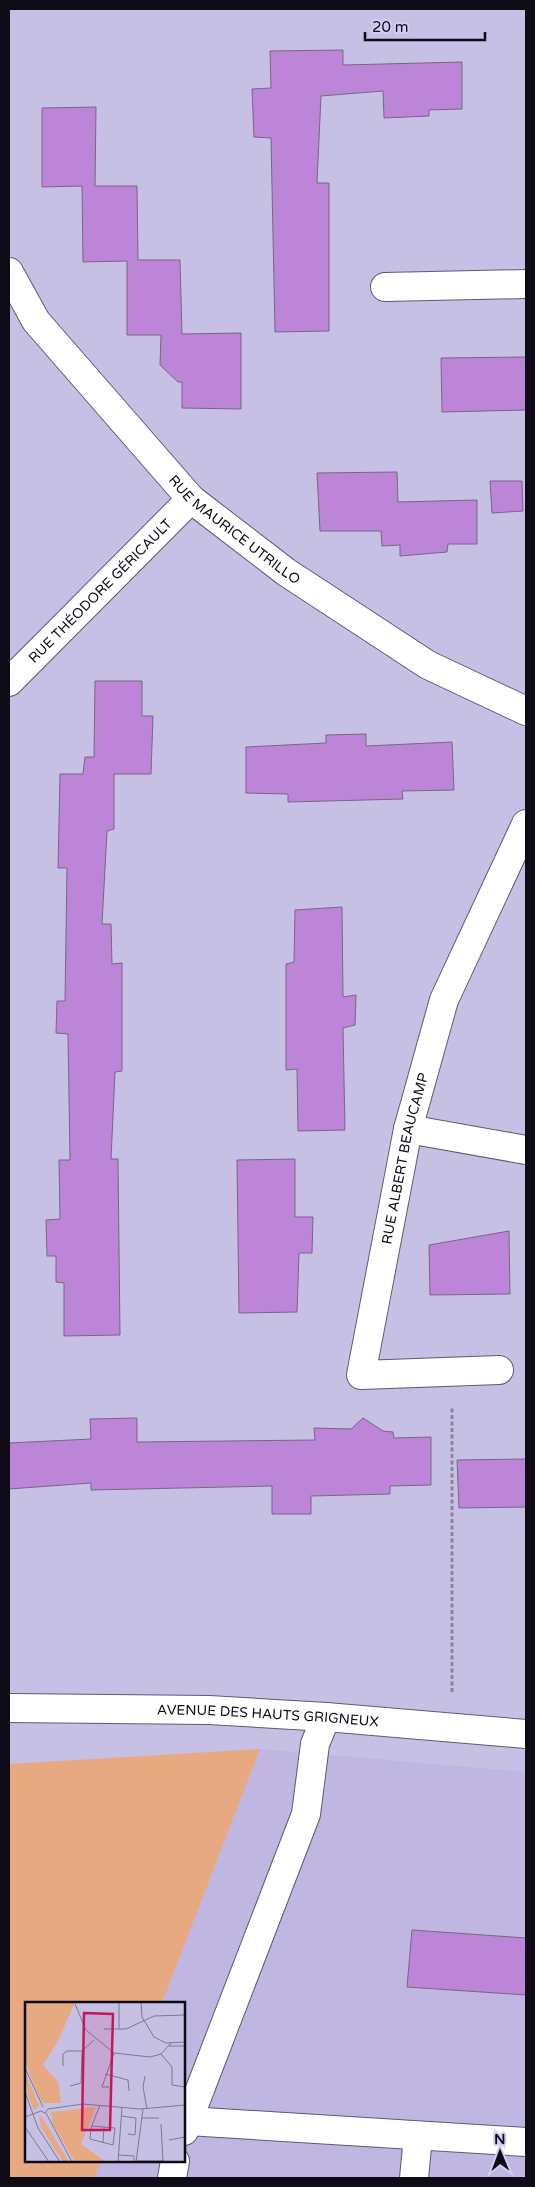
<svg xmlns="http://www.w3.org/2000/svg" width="535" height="2187" font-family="'Varela Round',sans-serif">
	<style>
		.built { fill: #bfb6e2 }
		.green { fill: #e7a981 }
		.building { fill: #bc85d8; stroke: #796584 }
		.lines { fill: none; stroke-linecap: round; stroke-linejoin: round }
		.minor-casing { stroke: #5f5878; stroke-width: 30 }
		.path { stroke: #8a84a1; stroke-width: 3; stroke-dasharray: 4 2.5; stroke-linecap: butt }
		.minor { stroke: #fff; stroke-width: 28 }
		.labels { text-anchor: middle; stroke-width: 4; stroke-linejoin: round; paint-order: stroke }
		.street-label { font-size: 14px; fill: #0e0b17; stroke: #d4cdf2 }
		.inset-road { fill: none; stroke: #7d7893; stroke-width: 1 }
		.view { fill: #c2185b; fill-opacity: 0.15; stroke: #c2185b; stroke-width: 2.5 }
		.inset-edge { fill: none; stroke: #0e0b17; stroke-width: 2.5 }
	</style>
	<rect width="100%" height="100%" fill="#c7c0e5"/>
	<!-- built -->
	<path class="built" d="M 260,1749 L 526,1772 L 526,2178 L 94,2178 L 101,2161 L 184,2161 L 184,2003 L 162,2003 Z"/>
	<!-- green -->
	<path class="green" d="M 260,1749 L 162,2003 L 26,2003 L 26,2161 L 101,2161 L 94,2178 L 9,2178 L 9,1764 Z"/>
	<!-- building -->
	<g class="building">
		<path d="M 343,50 L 343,65 L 462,62 L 462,109 L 429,110 L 429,116 L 384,118 L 383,91 L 321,96 L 317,183 L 329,183 L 329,331 L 275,332 L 271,138 L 254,137 L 252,89 L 271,88 L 270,51 Z"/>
		<path d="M 96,107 L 95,186 L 137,186 L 138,260 L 180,260 L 182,334 L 241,333 L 241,409 L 182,408 L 182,382 L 178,382 L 160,365 L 161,335 L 127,335 L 127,261 L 83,262 L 82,186 L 42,187 L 42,108 Z"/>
		<path d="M 526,357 L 526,410 L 442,412 L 441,358 Z"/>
		<path d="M 397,472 L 398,502 L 477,500 L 477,544 L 448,544 L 447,552 L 400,556 L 400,545 L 382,546 L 381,531 L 320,531 L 317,473 Z"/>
		<path d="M 490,481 L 522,481 L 523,511 L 492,513 Z"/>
		<path d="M 95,681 L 142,681 L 142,716 L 153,716 L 151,774 L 114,774 L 114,829 L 107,831 L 102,924 L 111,924 L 112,964 L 122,963 L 122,1071 L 115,1072 L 111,1159 L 118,1159 L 120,1335 L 64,1336 L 64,1283 L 56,1282 L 56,1256 L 47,1256 L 46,1220 L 60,1219 L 59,1160 L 70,1160 L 68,1034 L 56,1033 L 57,1001 L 65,1001 L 67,868 L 58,868 L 60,774 L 83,774 L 85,757 L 94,757 Z"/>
		<path d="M 366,734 L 366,746 L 452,742 L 454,790 L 402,791 L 403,799 L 288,802 L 288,794 L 246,793 L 246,747 L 326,743 L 326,735 Z"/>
		<path d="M 342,907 L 343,997 L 356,995 L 355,1025 L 343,1028 L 345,1130 L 298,1131 L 297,1069 L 286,1070 L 286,964 L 294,962 L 295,910 Z"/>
		<path d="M 295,1159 L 295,1217 L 313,1217 L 312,1253 L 299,1253 L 297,1312 L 239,1313 L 237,1160 Z"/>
		<path d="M 509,1231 L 510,1294 L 430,1295 L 429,1245 Z"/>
		<path d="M 137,1418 L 137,1442 L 315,1440 L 314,1428 L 351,1429 L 363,1418 L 383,1431 L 393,1432 L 394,1438 L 431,1437 L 431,1485 L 390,1486 L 390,1494 L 311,1496 L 311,1514 L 272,1514 L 272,1486 L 91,1490 L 91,1483 L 9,1489 L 9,1443 L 91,1439 L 90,1419 Z"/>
		<path d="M 526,1459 L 526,1507 L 459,1508 L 457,1460 Z"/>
		<path d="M 412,1930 L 526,1938 L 526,1995 L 407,1987 Z"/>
	</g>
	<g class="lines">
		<!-- minor casing -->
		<g class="minor-casing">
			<g id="minor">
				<path id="s1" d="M 9,272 L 36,321 L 191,499 L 286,572 L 428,665 L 526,711"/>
				<path d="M 385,287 L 526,284"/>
				<path id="s2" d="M 9,682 L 191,499"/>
				<path d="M 408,1129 L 526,1150"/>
				<path id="s3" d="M 499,1370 L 361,1375 L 408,1129 L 444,1000 L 526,824"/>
				<path id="s4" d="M 9,1708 L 209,1710 L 326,1717 L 526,1734"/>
				<path d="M 188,2121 L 526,2142"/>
				<path d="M 184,2131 L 306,1814 L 315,1744 L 326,1717"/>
				<path d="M 172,2178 L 175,2161"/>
				<path d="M 414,2178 L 418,2137"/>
			</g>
		</g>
		<!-- path -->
		<path class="path" d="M 452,1692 L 452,1407"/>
		<!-- minor -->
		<use href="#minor" class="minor"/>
	</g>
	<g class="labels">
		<!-- street labels -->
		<g class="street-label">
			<text dy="5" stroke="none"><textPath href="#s1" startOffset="345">RUE MAURICE UTRILLO</textPath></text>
			<text dy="5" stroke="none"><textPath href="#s2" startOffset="129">RUE THÉODORE GÉRICAULT</textPath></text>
			<text dy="5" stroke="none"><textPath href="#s3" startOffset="359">RUE ALBERT BEAUCAMP</textPath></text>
			<text dy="5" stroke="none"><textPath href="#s4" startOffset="259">AVENUE DES HAUTS GRIGNEUX</textPath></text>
		</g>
	</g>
	<!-- overview -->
	<g transform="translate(25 2002)">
		<rect width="160" height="160" fill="#c7c0e5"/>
		<path d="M 1,0 L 50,0 L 33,39 L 18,63 L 33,80 L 36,101 L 19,101 L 14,95 L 1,63 ZM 0,70 L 14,104 L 9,108 L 3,94 ZM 71,105 L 56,142 L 81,160 L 50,160 L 28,123 L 26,110 ZM 14,114 L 17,115 L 44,160 L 39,160 L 31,149 L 16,125 Z" fill="#e7a981"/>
		<path class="inset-road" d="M 94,0 L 94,27M 116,0 L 117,15 L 129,35 L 141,41 L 160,40M 50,2 L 61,28 L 89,51 L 125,55 L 136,52 L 146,41M 79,27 L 101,27 L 129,14 L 160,13M 144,44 L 160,44M 136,52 L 147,65 L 147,83 L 160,85M 38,64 L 38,52 L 42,49 L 57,49M 0,66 L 18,105M 80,72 L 103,78 L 104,89M 120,74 L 118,85 L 122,107M 45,84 L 56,81 L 57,49 L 69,38M 84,85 L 77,85 L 89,51M 0,90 L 13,126 L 35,160M 23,107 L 58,102 L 115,107 L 160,103M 21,111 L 47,160M 96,114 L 111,116 L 110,133 L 103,132M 0,115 L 16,109 L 20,111 L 23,107M 117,116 L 134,116M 67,124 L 90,126 L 88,143 L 65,137 L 66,126 L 75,103M 0,125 L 24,160M 144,138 L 160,135M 78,141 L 79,125M 93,153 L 109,154 L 109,160M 112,159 L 138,159 L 136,122M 93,160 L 97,105M 111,160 L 118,107"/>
		<path class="view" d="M 59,11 L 88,12 L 85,128 L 57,128 Z"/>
		<rect width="160" height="160" class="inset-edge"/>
	</g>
	<!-- border -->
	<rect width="535" height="2187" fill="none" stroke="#0e0b17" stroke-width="20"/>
	<!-- north arrow -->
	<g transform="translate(500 2152) rotate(359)" stroke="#d4cdf2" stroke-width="4" paint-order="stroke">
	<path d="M0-4L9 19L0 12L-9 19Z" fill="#0e0b17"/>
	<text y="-8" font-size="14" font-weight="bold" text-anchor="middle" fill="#0e0b17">N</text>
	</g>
	<!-- scale -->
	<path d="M365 32v8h120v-8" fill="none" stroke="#0e0b17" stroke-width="2.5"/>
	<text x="372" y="32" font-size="15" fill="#0e0b17" stroke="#d4cdf2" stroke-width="4" paint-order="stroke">20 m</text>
</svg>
